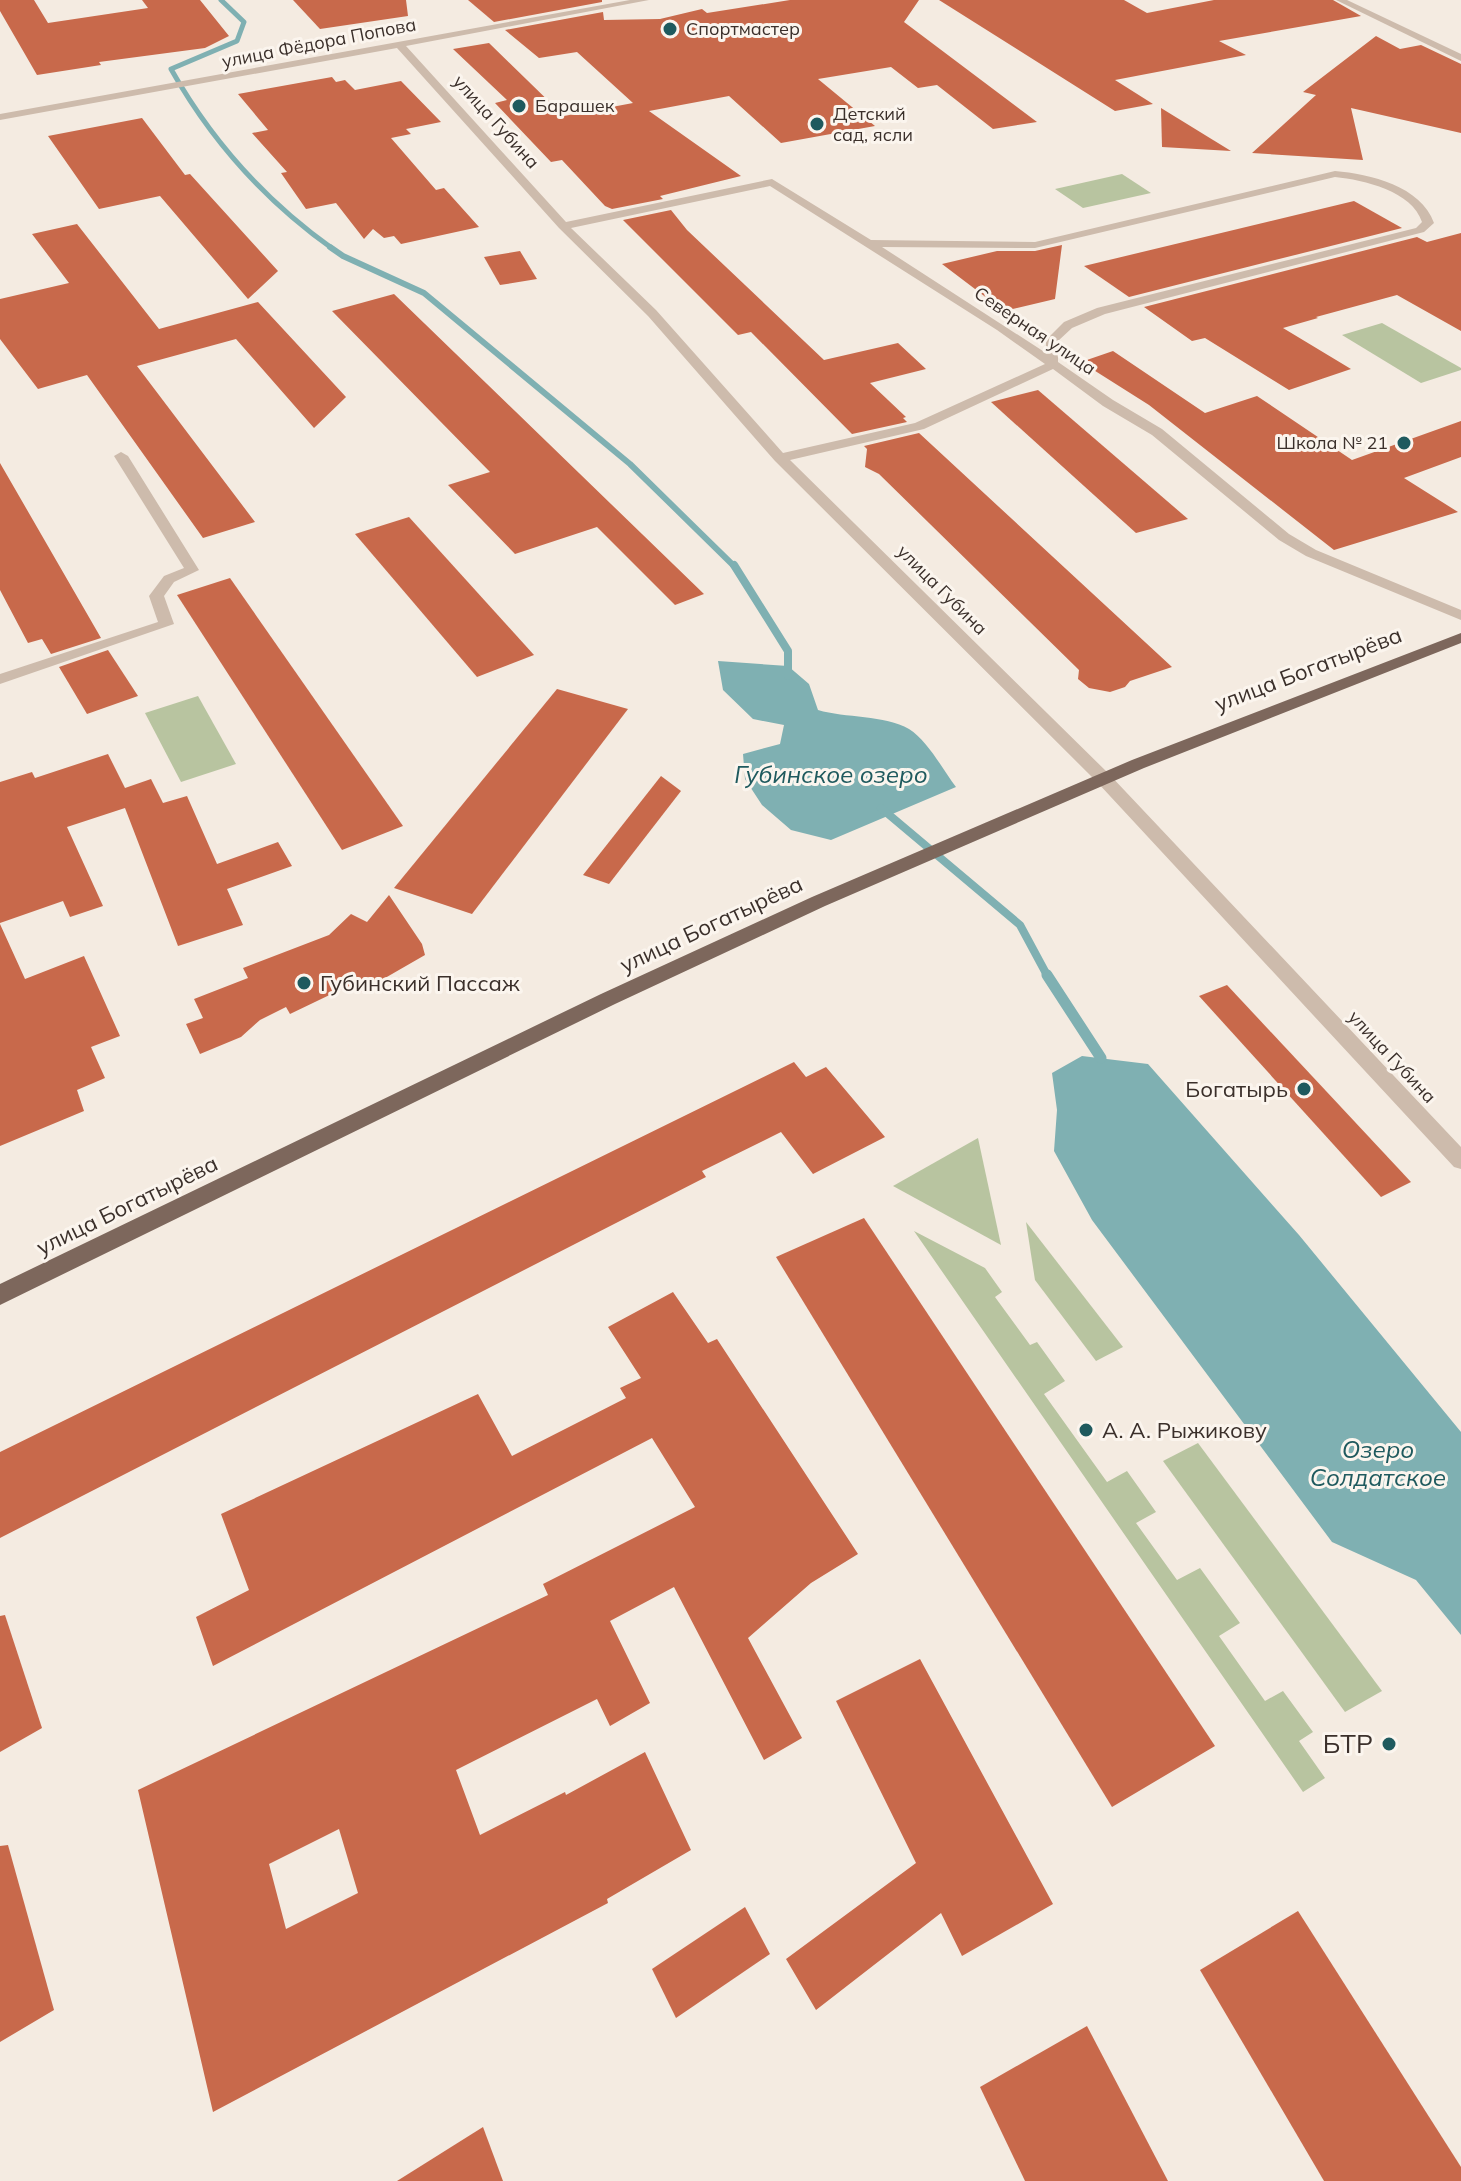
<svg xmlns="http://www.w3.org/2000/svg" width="1461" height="2181" font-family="Mulish,sans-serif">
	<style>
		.green { fill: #b8c4a0 }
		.water { fill: #7fb0b2 }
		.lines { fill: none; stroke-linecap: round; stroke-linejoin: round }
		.stream-far3 { stroke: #7fb0b2; stroke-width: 5 }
		.stream-far2 { stroke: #7fb0b2; stroke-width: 6 }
		.stream-far1 { stroke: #7fb0b2; stroke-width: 8 }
		.stream { stroke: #7fb0b2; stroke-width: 11 }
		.building { fill: #c8694b; fill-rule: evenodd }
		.minor { fill: #cdbbac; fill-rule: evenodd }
		.major { fill: #7d675c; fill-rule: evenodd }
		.poi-dot { fill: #1f5a5e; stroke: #fbf5ee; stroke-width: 3 }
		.labels { text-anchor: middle; stroke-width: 6; stroke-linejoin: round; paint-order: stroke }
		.far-poi-label { font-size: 18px; fill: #3b302b; stroke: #fbf5ee; text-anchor: start }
		.far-street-label { font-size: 18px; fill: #3b302b; stroke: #fbf5ee }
		.street-label { font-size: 22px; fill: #3b302b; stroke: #fbf5ee }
		.poi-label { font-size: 22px; fill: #3b302b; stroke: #fbf5ee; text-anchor: start }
		.water-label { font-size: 24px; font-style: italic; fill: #1f5a5e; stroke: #fbf5ee }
		.near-poi-label { font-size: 26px; fill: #3b302b; stroke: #fbf5ee; text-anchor: end }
	</style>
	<rect width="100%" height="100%" fill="#f4ebe1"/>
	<!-- green -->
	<g class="green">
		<path d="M 1122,174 L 1151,193 L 1083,208 L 1055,189 Z"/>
		<path d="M 1382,323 L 1461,368 L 1461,370 L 1421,383 L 1342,335 Z"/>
		<path d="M 198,696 L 236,764 L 181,782 L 145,713 Z"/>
		<path d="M 978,1138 L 1001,1245 L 893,1186 Z"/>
		<path d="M 1026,1222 L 1123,1347 L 1096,1361 L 1035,1280 Z"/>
		<path d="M 914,1231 L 985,1268 L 1002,1292 L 995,1297 L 1030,1345 L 1037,1342 L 1065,1381 L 1044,1394 L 1107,1482 L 1127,1471 L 1156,1512 L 1136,1523 L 1177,1580 L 1200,1568 L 1240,1623 L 1219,1636 L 1265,1701 L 1283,1691 L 1313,1732 L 1299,1741 L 1325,1778 L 1303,1792 Z"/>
		<path d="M 1198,1443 L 1382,1691 L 1345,1712 L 1163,1461 Z"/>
	</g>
	<!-- water -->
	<g class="water">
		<path d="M 718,661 L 788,666 L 809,684 L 818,710 C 845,718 885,715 909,729 C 928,741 943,770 956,787 L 831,840 L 791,830 L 762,805 L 745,779 L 743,754 L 780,744 L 784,725 L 753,719 L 723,690 Z"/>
		<path d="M 1082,1056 L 1148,1064 L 1299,1235 L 1461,1432 L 1461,1635 L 1416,1580 L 1332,1542 L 1092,1220 L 1054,1151 L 1057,1110 L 1052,1073 Z"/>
	</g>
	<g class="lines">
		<!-- stream-far3 -->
		<path class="stream-far3" d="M 221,0 L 244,22 L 237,41 L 171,69 C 212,142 264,200 333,249"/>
		<!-- stream-far2 -->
		<path class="stream-far2" d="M 330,247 L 343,256 L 424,293 L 630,464 L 735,567"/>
		<!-- stream-far1 -->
		<g class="stream-far1">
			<path d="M 734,565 L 788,651 L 788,676"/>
			<path d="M 881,808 L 1020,925 L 1048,977"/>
		</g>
		<!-- stream -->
		<path class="stream" d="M 1047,975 L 1101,1058"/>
	</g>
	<!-- building -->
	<g class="building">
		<path d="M 0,0 L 34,0 L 48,23 L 148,8 L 142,0 L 200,0 L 229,36 L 205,48 L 99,62 L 101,65 L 37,75 L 0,11 Z"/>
		<path d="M 293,0 L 406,0 L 408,16 L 320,29 Z"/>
		<path d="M 468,0 L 602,0 L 602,2 L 494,22 Z"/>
		<path d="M 790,0 L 919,0 L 904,22 L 1037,122 L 993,129 L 937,85 L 918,88 L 891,67 L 818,79 L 875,126 L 781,143 L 729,96 L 649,111 L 741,176 L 660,196 L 663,199 L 612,209 L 605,206 L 562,160 L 551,162 L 495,103 L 507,100 L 453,49 L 489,43 L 564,116 L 633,103 L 577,52 L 539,58 L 505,30 L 603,12 L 604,20 L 660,19 L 702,9 L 707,13 Z"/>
		<path d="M 939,0 L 1124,0 L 1147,13 L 1214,0 L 1333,0 L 1361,16 L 1219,41 L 1246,55 L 1115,80 L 1153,104 L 1115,111 Z"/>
		<path d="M 1376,36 L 1400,49 L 1421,45 L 1461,64 L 1461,133 L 1351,108 L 1363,160 L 1252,153 L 1316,95 L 1303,92 Z"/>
		<path d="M 332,77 L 336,82 L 345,80 L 355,90 L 401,81 L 441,122 L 406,129 L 411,134 L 391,138 L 436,190 L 444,188 L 479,227 L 401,244 L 394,236 L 384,238 L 373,229 L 364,239 L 336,203 L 306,209 L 281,173 L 287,172 L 252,133 L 268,130 L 238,94 Z"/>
		<path d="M 1161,108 L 1231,151 L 1162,147 Z"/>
		<path d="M 142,118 L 185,175 L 190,174 L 278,271 L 248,299 L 160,196 L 99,209 L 48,136 Z"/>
		<path d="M 1354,201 L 1402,228 L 1129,297 L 1084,266 Z"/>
		<path d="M 671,210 L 687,230 L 824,360 L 898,343 L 926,369 L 870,383 L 906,417 L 903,418 L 907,422 L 852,434 L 751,332 L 738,335 L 623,220 Z"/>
		<path d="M 77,224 L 159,329 L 258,302 L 346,397 L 314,428 L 236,339 L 137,366 L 255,522 L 203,538 L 87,375 L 38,389 L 0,339 L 0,299 L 69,283 L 32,234 Z"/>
		<path d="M 1461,233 L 1461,331 L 1397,295 L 1316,317 L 1318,318 L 1283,328 L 1351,369 L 1289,390 L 1205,338 L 1192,341 L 1144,307 L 1417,237 L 1427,242 Z"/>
		<path d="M 1062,245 L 1055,299 L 1004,311 L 942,264 L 997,251 L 1035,251 Z"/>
		<path d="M 520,251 L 537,279 L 500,285 L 484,257 Z"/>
		<path d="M 394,294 L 704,594 L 675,605 L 597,527 L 515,554 L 448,485 L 490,472 L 332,311 Z"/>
		<path d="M 1113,351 L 1205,413 L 1257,396 L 1352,460 L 1461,421 L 1461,457 L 1404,478 L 1458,512 L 1334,550 L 1149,405 L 1081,362 Z"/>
		<path d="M 1038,390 L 1188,519 L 1136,533 L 991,402 Z"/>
		<path d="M 919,433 L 1172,667 L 1130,681 L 1125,687 L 1110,692 L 1089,688 L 1078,679 L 1079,670 L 879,474 L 865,467 L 867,449 L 864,446 Z"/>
		<path d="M 0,463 L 101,638 L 51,654 L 42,639 L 28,643 L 0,590 Z"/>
		<path d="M 409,517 L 534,655 L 477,677 L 355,534 Z"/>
		<path d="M 230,578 L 403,826 L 342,850 L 177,595 Z"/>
		<path d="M 108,650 L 138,696 L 87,714 L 59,667 Z"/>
		<path d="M 557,689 L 628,709 L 472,914 L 394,888 Z"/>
		<path d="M 108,754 L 125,788 L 151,779 L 163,803 L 187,796 L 217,864 L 278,842 L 292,866 L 227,889 L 243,925 L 178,946 L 125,808 L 67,827 L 103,906 L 70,917 L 63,901 L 0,923 L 0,782 L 32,772 L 35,778 Z"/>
		<path d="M 661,776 L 681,791 L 609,884 L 583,875 Z"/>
		<path d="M 389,895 L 422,944 L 425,955 L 359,993 L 342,989 L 290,1014 L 286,1007 L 260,1020 L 241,1037 L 200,1054 L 186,1024 L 203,1018 L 194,999 L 248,978 L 243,968 L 329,935 L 351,914 L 367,922 Z"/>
		<path d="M 0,924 L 25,979 L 84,956 L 120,1036 L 91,1047 L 105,1078 L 77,1090 L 84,1111 L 0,1146 Z"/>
		<path d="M 1227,985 L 1411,1182 L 1381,1197 L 1199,996 Z"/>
		<path d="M 794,1062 L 806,1077 L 826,1067 L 885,1137 L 813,1174 L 781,1132 L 702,1171 L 706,1177 L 0,1538 L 0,1452 Z"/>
		<path d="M 864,1218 L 1215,1746 L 1112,1807 L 776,1257 Z"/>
		<path d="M 673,1292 L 708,1343 L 717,1339 L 858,1554 L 811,1583 L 748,1638 L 802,1738 L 764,1760 L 674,1587 L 610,1621 L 650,1703 L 610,1726 L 597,1699 L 456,1770 L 480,1835 L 565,1792 L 566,1795 L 645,1752 L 691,1850 L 607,1899 L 608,1903 L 213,2112 L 138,1790 L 548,1595 L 543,1584 L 695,1507 L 652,1438 L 213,1666 L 196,1617 L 249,1590 L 221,1514 L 478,1394 L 512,1456 L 626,1398 L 620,1388 L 641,1378 L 608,1327 ZM 339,1829 L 358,1893 L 286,1929 L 269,1864 Z"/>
		<path d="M 5,1615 L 42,1728 L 0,1752 L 0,1616 Z"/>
		<path d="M 920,1659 L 1053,1904 L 962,1956 L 941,1913 L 816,2010 L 786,1959 L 916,1863 L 836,1701 Z"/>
		<path d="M 8,1845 L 54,2010 L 0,2042 L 0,1846 Z"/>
		<path d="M 745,1907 L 770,1954 L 676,2018 L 652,1969 Z"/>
		<path d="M 1298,1911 L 1461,2167 L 1461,2181 L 1324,2181 L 1200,1970 Z"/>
		<path d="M 1087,2026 L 1168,2181 L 1025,2181 L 980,2087 Z"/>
		<path d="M 483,2127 L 503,2181 L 397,2181 Z"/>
	</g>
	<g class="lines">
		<!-- minor -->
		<g class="minor">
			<path d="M 630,0 L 649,0 L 406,46 L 566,222 L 772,179 L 871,240 L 1035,242 L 1335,171 C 1370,174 1421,186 1434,223 L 1424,232 L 1105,314 L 1072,328 L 1058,341 L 1058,362 L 1113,400 L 1162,429 L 1289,534 L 1316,550 L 1461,610 L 1461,620 L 1306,556 L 1279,540 L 1152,435 L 1103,406 L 1053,369 L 924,429 L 790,460 L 1109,774 L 1461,1147 L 1461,1169 L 1454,1167 L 1097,782 L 775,461 L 648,316 L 559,228 L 397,48 L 0,120 L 0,114 ZM 1335,177 C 1364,180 1412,191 1422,222 L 1416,228 L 1097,308 L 1064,322 L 1046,340 L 1046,353 L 882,247 L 1035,248 ZM 770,186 L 997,330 L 1045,364 L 915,423 L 783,453 L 656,310 L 571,228 Z"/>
			<path d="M 1336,0 L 1347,0 L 1461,54 L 1461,61 Z"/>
			<path d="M 121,452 L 128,456 L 199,570 L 174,582 L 164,596 L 174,624 L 0,684 L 0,674 L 158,622 L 149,596 L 164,576 L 184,568 L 114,456 Z"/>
		</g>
		<!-- major -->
		<path class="major" d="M 1461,633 L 1461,643 L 1144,768 L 825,906 L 615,1004 L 0,1305 L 0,1284 L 601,994 L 812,897 L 1132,760 Z"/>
	</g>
	<!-- markers -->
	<g class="poi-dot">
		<circle cx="670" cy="29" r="8"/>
		<circle cx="519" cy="106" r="8"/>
		<circle cx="817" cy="124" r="8"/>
		<circle cx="1404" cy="443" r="8"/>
		<circle cx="304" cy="983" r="8"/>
		<circle cx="1304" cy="1089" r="8"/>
		<circle cx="1086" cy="1430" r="8"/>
		<circle cx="1389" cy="1744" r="8"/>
	</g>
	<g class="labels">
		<!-- far-poi labels -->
		<g class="far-poi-label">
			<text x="686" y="35">Спортмастер</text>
			<text x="535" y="112">Барашек</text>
			<text x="833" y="120">Детский<tspan x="833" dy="21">сад, ясли</tspan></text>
			<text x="1388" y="449" text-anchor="end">Школа № 21</text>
		</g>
		<!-- far-street labels -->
		<g class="far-street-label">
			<text transform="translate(319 43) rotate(-11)" y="6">улица Фёдора Попова</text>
			<text transform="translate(496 122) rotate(48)" y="6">улица Губина</text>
			<text transform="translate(1035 331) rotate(34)" y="6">Северная улица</text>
			<text transform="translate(942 590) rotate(45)" y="6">улица Губина</text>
			<text transform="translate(1392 1057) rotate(47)" y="6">улица Губина</text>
		</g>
		<!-- street labels -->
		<g class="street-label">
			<text transform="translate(1308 669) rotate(-21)" y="8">улица Богатырёва</text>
			<text transform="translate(711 924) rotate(-25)" y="8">улица Богатырёва</text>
			<text transform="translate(127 1205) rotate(-26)" y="8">улица Богатырёва</text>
		</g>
		<!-- poi labels -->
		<g class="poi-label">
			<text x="320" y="991">Губинский Пассаж</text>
			<text x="1288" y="1097" text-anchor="end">Богатырь</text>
			<text x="1102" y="1438">А. А. Рыжикову</text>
		</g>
		<!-- water labels -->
		<g class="water-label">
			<text x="831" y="783">Губинское озеро</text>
			<text x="1378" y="1458">Озеро<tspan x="1378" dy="28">Солдатское</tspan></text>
		</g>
		<!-- near-poi labels -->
		<g class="near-poi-label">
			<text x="1373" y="1753">БТР</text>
		</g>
	</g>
</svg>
